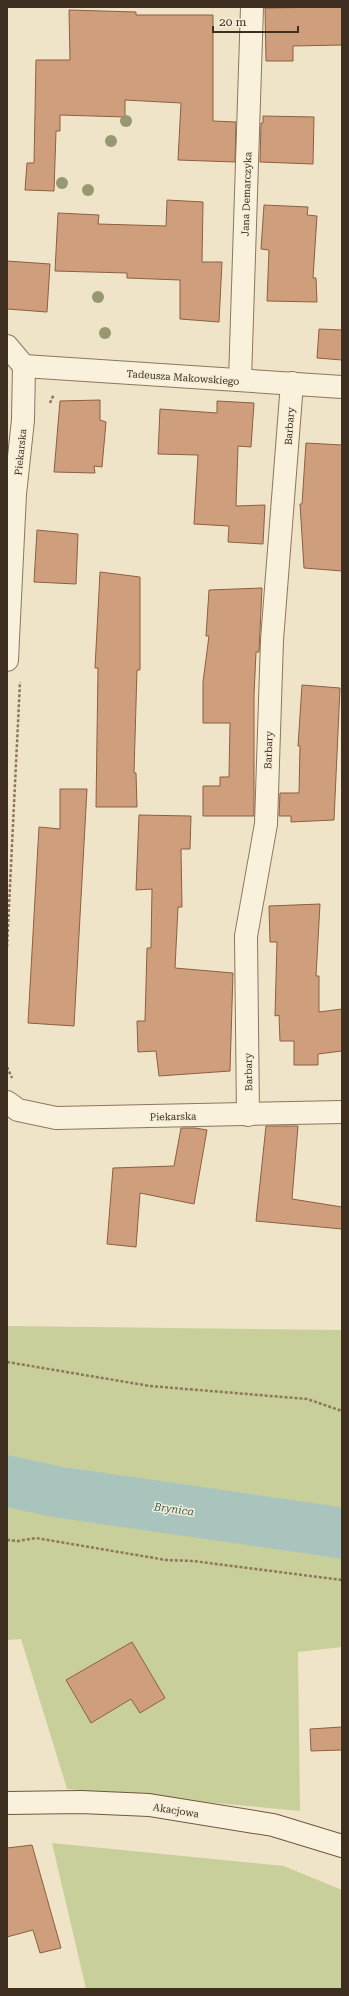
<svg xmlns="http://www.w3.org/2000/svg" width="349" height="1996" font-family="'Roboto Serif',serif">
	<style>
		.green { fill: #c9cf9b }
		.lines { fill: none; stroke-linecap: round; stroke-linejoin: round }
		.river { stroke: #a9c4bc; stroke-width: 51 }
		.building { fill: #cf9f7d; stroke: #8d5f41 }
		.street-casing { stroke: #8d765c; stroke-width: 24 }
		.secondary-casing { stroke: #6f573f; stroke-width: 24 }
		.path { stroke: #8d765c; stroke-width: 2.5; stroke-dasharray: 3 2; stroke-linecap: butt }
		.street { stroke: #faf1dc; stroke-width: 22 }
		.secondary { stroke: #faf1dc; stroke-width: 22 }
		.tree { fill: #96986f }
		.labels { text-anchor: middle; stroke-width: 3; stroke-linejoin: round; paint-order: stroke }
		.street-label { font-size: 10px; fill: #3d2e20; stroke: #f7eed8 }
		.water-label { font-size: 11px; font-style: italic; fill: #2f5d5a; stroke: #f7eed8 }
	</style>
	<rect width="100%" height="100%" fill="#f0e4c8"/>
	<!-- green -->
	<g class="green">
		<path d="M 7,1326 L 342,1330 L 342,1516 L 7,1457 Z"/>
		<path d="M 7,1492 L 33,1498 L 342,1547 L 342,1647 L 298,1652 L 300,1811 L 67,1789 L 21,1639 L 7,1640 Z"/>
		<path d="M 52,1843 L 284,1866 L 342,1890 L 342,1989 L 86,1989 Z"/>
	</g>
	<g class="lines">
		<!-- river -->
		<path class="river" d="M 7,1481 L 58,1492 L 342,1533"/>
	</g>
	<!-- building -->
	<g class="building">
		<path d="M 342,7 L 342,45 L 293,46 L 293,61 L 266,61 L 265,8 Z"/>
		<path d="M 69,10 L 136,12 L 136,15 L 213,15 L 213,121 L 236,122 L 235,162 L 178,160 L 181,103 L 125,100 L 125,117 L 60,115 L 60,131 L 56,131 L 54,191 L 25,190 L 27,163 L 34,163 L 36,60 L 70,60 Z"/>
		<path d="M 263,116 L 314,117 L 313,164 L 260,162 L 261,123 L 263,123 Z"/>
		<path d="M 167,200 L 203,202 L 202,262 L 222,262 L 219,322 L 180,319 L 180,280 L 127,278 L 127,273 L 55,271 L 58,213 L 99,215 L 98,224 L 166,226 Z"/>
		<path d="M 264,205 L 308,207 L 307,215 L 317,216 L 313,278 L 316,278 L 317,302 L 267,301 L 269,250 L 261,249 Z"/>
		<path d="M 7,261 L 50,264 L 47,312 L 7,309 Z"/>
		<path d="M 319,329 L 342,330 L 342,360 L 317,358 Z"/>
		<path d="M 100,400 L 100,420 L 106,422 L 102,467 L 94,466 L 95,473 L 54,472 L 60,401 Z"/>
		<path d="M 217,401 L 254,403 L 251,447 L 238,446 L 236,506 L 265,505 L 263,544 L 228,542 L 229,526 L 194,524 L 198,455 L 158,454 L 160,409 L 217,413 Z"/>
		<path d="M 306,443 L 342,445 L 342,571 L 304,568 L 300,504 L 302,504 Z"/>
		<path d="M 37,530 L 78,534 L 76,584 L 34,582 Z"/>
		<path d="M 100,572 L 140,577 L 140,670 L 137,670 L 134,773 L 136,773 L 137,807 L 96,807 L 98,668 L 95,668 Z"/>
		<path d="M 262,588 L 259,652 L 256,652 L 254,695 L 254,816 L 203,816 L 203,786 L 220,786 L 220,777 L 229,777 L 230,723 L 203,723 L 203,682 L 209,636 L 206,636 L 209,590 Z"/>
		<path d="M 302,685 L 340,688 L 334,820 L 291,822 L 291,816 L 279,816 L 280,793 L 299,793 L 300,746 L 298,746 Z"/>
		<path d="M 60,789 L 87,789 L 74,1026 L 28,1023 L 39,827 L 60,829 Z"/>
		<path d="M 139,815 L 191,816 L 190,849 L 181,849 L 182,907 L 178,907 L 175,968 L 233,973 L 230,1071 L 159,1076 L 156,1051 L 138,1052 L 137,1021 L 145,1021 L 147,948 L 151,948 L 152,889 L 136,890 Z"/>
		<path d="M 320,904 L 316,976 L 319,976 L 319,1012 L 342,1009 L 342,1051 L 318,1054 L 318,1065 L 294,1065 L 294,1041 L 280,1041 L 279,1015 L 275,1016 L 277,942 L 270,942 L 269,906 Z"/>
		<path d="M 266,1126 L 298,1126 L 292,1199 L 342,1207 L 342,1229 L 256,1221 Z"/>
		<path d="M 181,1128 L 195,1128 L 207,1130 L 194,1204 L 140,1193 L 136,1247 L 107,1244 L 113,1168 L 174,1166 Z"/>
		<path d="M 132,1642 L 165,1698 L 140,1713 L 131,1699 L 91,1723 L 66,1680 Z"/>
		<path d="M 342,1727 L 342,1750 L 311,1751 L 310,1729 Z"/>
		<path d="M 32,1845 L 61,1948 L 40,1953 L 33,1930 L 7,1937 L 7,1848 Z"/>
	</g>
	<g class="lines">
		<!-- street casing -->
		<g class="street-casing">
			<g id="street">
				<path d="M 7,346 L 24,366 L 23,420 L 15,494 L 7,660"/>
				<path d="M 24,366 L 342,387"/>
				<path d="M 240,380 L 252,7"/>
				<path d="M 7,1102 L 18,1110 L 56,1118 L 342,1112"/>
				<path d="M 248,1115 L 246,936 L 266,824 L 272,640 L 292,383"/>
			</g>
		</g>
		<!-- secondary casing -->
		<g class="secondary-casing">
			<path id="secondary" d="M 7,1803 L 81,1802 L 149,1805 L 273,1825 L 342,1846"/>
		</g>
		<!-- path -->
		<g class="path">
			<path d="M 50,403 L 54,394"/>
			<path d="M 7,947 L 20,682"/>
			<path d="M 7,1067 L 12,1078"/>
			<path d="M 7,1362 L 150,1386 L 307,1399 L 342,1411"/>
			<path d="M 7,1540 L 18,1541 L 36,1538 L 166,1560 L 193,1561 L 342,1580"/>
		</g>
		<!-- street -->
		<use href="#street" class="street"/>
		<!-- secondary -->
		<use href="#secondary" class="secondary"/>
	</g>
	<!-- trees -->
	<g class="tree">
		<circle cx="126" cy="121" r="6"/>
		<circle cx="111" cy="141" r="6"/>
		<circle cx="62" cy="183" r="6"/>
		<circle cx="88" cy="190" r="6"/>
		<circle cx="98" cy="297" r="6"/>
		<circle cx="105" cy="333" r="6"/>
	</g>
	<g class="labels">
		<!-- street labels -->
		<g class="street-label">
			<text transform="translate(246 194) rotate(-88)" y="4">Jana Demarczyka</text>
			<text transform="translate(183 377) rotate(4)" y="4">Tadeusza Makowskiego</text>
			<text transform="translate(289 426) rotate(-86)" y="4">Barbary</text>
			<text transform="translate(20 452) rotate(-84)" y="4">Piekarska</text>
			<text transform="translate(268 750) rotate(-88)" y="4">Barbary</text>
			<text transform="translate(248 1072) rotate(-91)" y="4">Barbary</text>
			<text transform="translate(173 1116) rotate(-1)" y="4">Piekarska</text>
			<text transform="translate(176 1810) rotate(9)" y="4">Akacjowa</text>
		</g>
		<!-- water labels -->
		<g class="water-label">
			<text transform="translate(174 1509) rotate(8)" y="4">Brynica</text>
		</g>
	</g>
	<!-- border -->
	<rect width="349" height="1996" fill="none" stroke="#3d2e20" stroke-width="16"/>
	<!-- scale -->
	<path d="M213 26v6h85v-6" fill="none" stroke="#3d2e20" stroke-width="2"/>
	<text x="219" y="26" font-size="12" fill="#3d2e20" stroke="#f7eed8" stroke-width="3" paint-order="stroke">20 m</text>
</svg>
